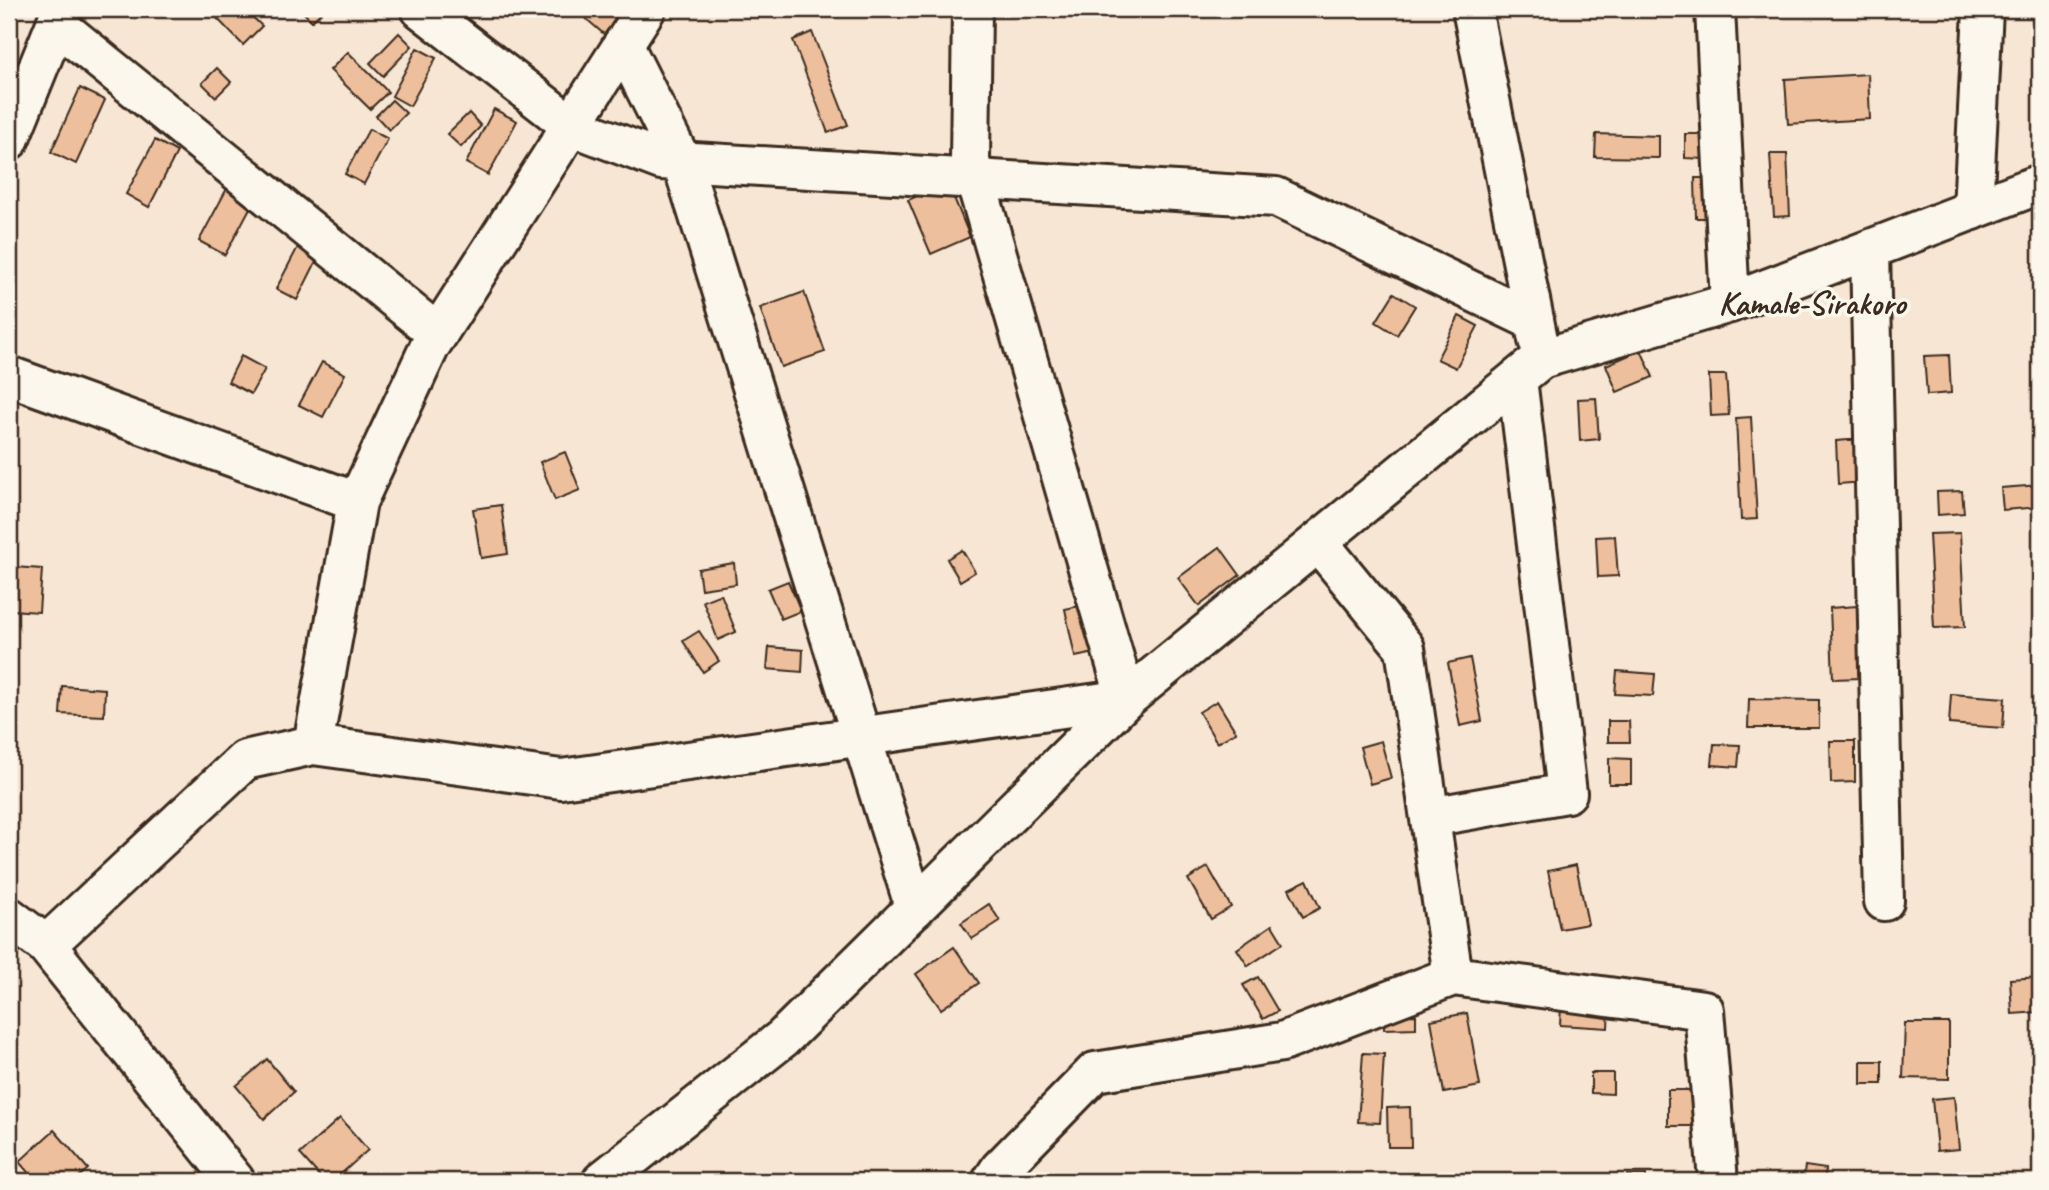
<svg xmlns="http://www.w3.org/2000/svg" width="2049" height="1190" font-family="Caveat,sans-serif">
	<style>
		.building { fill: #eebf9d; stroke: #3b2a1e; stroke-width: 2 }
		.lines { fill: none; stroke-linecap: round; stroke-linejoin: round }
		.minor-casing { stroke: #3b2a1e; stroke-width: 44 }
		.minor { stroke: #fbf7ec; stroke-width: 38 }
		.labels { text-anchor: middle; stroke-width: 7; stroke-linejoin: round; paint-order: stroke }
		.quarter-label { font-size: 33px; font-weight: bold; fill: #3b2a1e; stroke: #fbf7ec }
	</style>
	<rect width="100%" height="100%" fill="#f7e6d4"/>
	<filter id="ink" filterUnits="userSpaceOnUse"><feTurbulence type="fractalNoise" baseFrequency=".0143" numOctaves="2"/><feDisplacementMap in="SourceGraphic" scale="14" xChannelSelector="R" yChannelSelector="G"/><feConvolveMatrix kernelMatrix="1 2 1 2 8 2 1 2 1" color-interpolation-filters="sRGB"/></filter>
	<g filter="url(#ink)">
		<!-- building -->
		<g class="building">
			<path d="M 208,9 L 244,9 L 262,26 L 243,45 Z"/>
			<path d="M 300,9 L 325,9 L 312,21 Z"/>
			<path d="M 591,9 L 607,9 L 619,19 L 605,35 L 584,17 Z"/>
			<path d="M 812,32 L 848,125 L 828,133 L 793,40 Z"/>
			<path d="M 399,33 L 412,46 L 383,76 L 370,63 Z"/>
			<path d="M 417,48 L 436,58 L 410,106 L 392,96 Z"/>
			<path d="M 348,52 L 388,92 L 370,109 L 330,70 Z"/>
			<path d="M 217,68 L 231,82 L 216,97 L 202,83 Z"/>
			<path d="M 1868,74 L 1870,119 L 1788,124 L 1785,79 Z"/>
			<path d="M 80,88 L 105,100 L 76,164 L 51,152 Z"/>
			<path d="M 392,100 L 406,113 L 389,130 L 376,116 Z"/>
			<path d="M 494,109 L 517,121 L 488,175 L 466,163 Z"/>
			<path d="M 469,113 L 481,126 L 461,147 L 447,134 Z"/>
			<path d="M 369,129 L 388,139 L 364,184 L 345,174 Z"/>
			<path d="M 1596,134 L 1659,136 L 1659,158 L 1595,157 Z"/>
			<path d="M 1685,134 L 1705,134 L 1705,159 L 1685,158 Z"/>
			<path d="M 155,140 L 177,152 L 149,207 L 126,194 Z"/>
			<path d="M 1770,154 L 1787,154 L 1790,216 L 1774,217 Z"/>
			<path d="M 1695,178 L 1715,178 L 1716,218 L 1696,218 Z"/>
			<path d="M 231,181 L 257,195 L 225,255 L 199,241 Z"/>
			<path d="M 948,183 L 970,237 L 931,254 L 908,200 Z"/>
			<path d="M 300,243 L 320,254 L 297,300 L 276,289 Z"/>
			<path d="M 804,292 L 825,352 L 781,367 L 760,308 Z"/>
			<path d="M 1394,293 L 1415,306 L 1397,335 L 1376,322 Z"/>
			<path d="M 1459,316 L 1478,326 L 1456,368 L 1437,359 Z"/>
			<path d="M 1641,350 L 1653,377 L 1617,392 L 1606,365 Z"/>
			<path d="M 1949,355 L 1951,393 L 1927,395 L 1924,356 Z"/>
			<path d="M 241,356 L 265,369 L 251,394 L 228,382 Z"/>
			<path d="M 322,362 L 345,374 L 323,417 L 299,405 Z"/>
			<path d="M 1709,375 L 1726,375 L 1729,415 L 1711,416 Z"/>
			<path d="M 1596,398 L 1599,439 L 1580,441 L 1578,399 Z"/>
			<path d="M 1751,417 L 1757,519 L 1741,520 L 1736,418 Z"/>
			<path d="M 1862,439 L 1865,482 L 1838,484 L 1836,441 Z"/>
			<path d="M 565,452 L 580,490 L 555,500 L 540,462 Z"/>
			<path d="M 2040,485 L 2040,507 L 2003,510 L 2001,488 Z"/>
			<path d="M 1962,491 L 1964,513 L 1938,515 L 1937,492 Z"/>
			<path d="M 501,505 L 508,554 L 481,558 L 473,509 Z"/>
			<path d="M 1960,533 L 1965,627 L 1934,628 L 1929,534 Z"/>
			<path d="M 1615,536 L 1618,576 L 1598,577 L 1596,537 Z"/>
			<path d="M 1220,547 L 1240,575 L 1199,606 L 1178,578 Z"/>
			<path d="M 962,550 L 975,572 L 960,581 L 947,559 Z"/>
			<path d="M 734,563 L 736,584 L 701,589 L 698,569 Z"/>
			<path d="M 14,567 L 42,569 L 39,612 L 11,610 Z"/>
			<path d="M 788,581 L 801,611 L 781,619 L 768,589 Z"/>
			<path d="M 721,594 L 736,632 L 718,640 L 703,601 Z"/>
			<path d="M 1089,604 L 1100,652 L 1075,657 L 1065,609 Z"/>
			<path d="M 1857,606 L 1860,678 L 1833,679 L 1830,608 Z"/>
			<path d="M 699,631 L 719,661 L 703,672 L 683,641 Z"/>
			<path d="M 769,647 L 803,650 L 802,672 L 767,669 Z"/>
			<path d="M 1470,658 L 1482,721 L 1460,726 L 1448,663 Z"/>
			<path d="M 1617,671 L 1655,674 L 1653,696 L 1615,694 Z"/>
			<path d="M 62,686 L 105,689 L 104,716 L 60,714 Z"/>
			<path d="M 1951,694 L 2005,698 L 2003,728 L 1949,724 Z"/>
			<path d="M 1749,699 L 1819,700 L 1819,728 L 1748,728 Z"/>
			<path d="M 1217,701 L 1236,732 L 1217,743 L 1199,712 Z"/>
			<path d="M 1608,721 L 1629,721 L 1630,742 L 1608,742 Z"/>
			<path d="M 1381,741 L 1391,778 L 1370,784 L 1360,747 Z"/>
			<path d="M 1830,741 L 1855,741 L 1855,782 L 1831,783 Z"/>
			<path d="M 1714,744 L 1740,745 L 1738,767 L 1712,765 Z"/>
			<path d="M 1609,758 L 1631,759 L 1631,784 L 1609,784 Z"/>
			<path d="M 1576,865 L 1588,924 L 1560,929 L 1548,871 Z"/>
			<path d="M 1208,867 L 1231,907 L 1211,919 L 1188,879 Z"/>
			<path d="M 1307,880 L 1320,908 L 1303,917 L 1289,889 Z"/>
			<path d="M 989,904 L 1000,921 L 972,939 L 961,923 Z"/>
			<path d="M 1272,925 L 1283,943 L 1248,966 L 1237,949 Z"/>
			<path d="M 954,947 L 979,983 L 941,1009 L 916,974 Z"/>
			<path d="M 1258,977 L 1278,1011 L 1263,1019 L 1243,985 Z"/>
			<path d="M 2040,977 L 2040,1012 L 2012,1014 L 2010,979 Z"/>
			<path d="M 1561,1006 L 1609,1008 L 1608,1028 L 1560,1025 Z"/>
			<path d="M 1467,1013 L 1480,1086 L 1444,1093 L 1431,1020 Z"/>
			<path d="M 1416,1015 L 1416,1028 L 1384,1029 L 1384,1016 Z"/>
			<path d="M 1905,1023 L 1949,1023 L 1949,1079 L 1903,1078 Z"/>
			<path d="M 1363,1053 L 1384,1054 L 1380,1123 L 1358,1122 Z"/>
			<path d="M 267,1059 L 294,1092 L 264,1119 L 236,1086 Z"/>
			<rect x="1861" y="1061" width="21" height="23"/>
			<path d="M 1591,1073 L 1613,1073 L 1613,1094 L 1591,1093 Z"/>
			<path d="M 1668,1090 L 1696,1090 L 1695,1126 L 1668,1126 Z"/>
			<path d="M 1954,1097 L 1959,1149 L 1937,1151 L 1932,1099 Z"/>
			<path d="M 1410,1107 L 1411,1147 L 1388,1147 L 1387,1108 Z"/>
			<path d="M 340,1118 L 368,1150 L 333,1181 L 324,1181 L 300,1154 Z"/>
			<path d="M 54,1130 L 88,1169 L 74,1181 L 36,1181 L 19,1162 Z"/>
			<path d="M 1805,1166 L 1826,1169 L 1824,1181 L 1803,1181 Z"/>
			<rect x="1627" y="1175" width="19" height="6"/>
		</g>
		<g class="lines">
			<!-- minor casing -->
			<g class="minor-casing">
				<g id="minor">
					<path d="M 421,9 L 572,126 L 661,160 L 1276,197 L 1534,321"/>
					<path d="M 1472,9 L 1538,340"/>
					<path d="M 1715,9 L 1730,303"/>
					<path d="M 56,24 L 438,334"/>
					<path d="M 623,44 L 682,162 L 915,908"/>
					<path d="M 9,140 L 62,9"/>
					<path d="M 1973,210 L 1983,9"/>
					<path d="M 1870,250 L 1884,901"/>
					<path d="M 9,376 L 357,502"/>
					<path d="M 1318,542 L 1405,648 L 1453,976"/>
					<path d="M 313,745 L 357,502 L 430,346 L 646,9"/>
					<path d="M 1430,817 L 1567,793 L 1517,379"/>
					<path d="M 9,917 L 46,945 L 245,760 L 313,745 L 561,779 L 1126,699 L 970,161 L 972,9"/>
					<path d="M 46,945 L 235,1181"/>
					<path d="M 602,1181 L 783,1038 L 1126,699 L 1541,359 L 1730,303 L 2040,184"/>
					<path d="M 992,1181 L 1000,1169 L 1095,1072 L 1282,1042 L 1453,976 L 1704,1010 L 1718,1181"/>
				</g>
			</g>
			<!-- minor -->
			<use href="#minor" class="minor"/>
		</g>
	</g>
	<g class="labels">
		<!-- quarter labels -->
		<g class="quarter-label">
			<text x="1812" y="314">Kamale-Sirakoro</text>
		</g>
	</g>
	<!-- margin -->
	<rect width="2049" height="1190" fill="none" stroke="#fbf7ec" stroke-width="35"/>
	<rect x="18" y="18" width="2014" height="1155" fill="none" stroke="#3b2a1e" stroke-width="2.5" filter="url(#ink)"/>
</svg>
